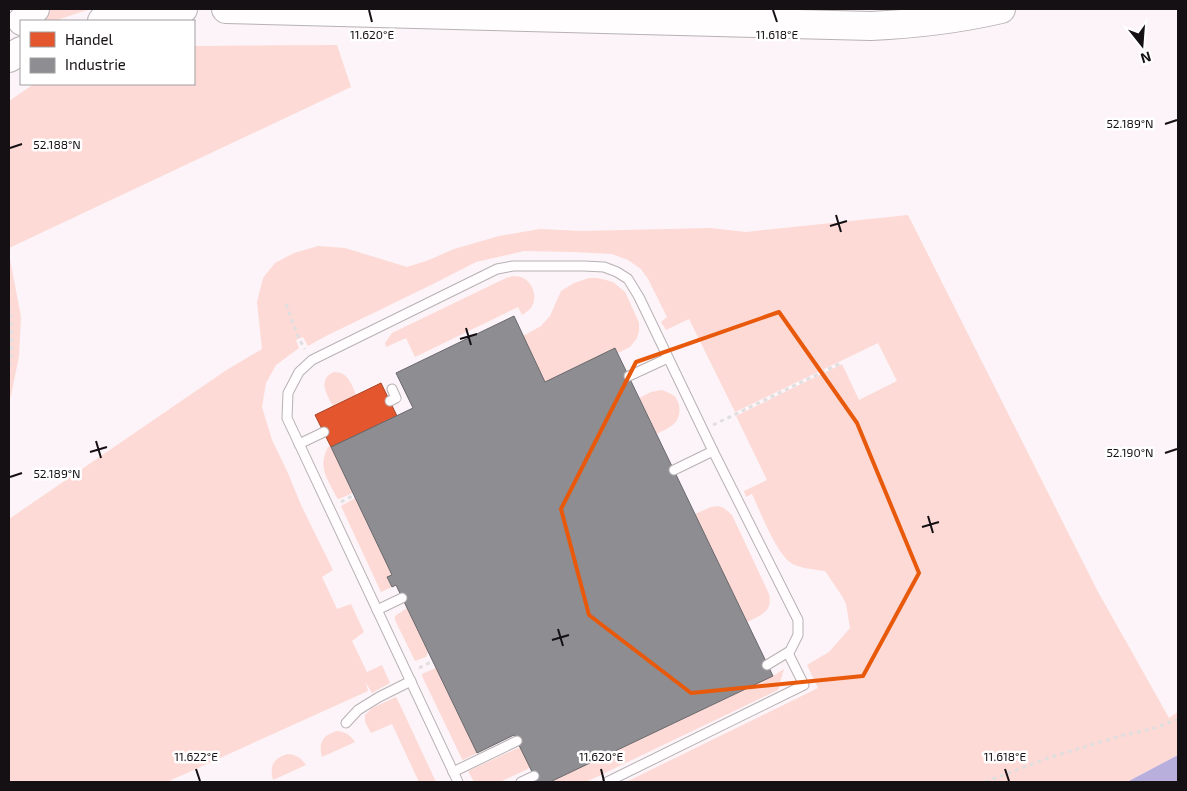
<svg xmlns="http://www.w3.org/2000/svg" width="1187" height="791" font-family="'Exo 2',sans-serif">
	<style>
		.green { fill: #fddad6 }
		.water { fill: #b9afdc }
		.shops { fill: #e4572e; stroke: #a64226 }
		.industry { fill: #8d8d92; stroke: #69686c }
		.lines { fill: none; stroke-linecap: round; stroke-linejoin: round }
		.service-casing { stroke: #b7b1b4; stroke-width: 11 }
		.motorway-casing { stroke: #b7b1b4; stroke-width: 30 }
		.path { stroke: #e0dedf; stroke-width: 3; stroke-dasharray: 4 4; stroke-linecap: butt }
		.service { stroke: #fffdfe; stroke-width: 9 }
		.motorway { stroke: #fffdfe; stroke-width: 28 }
		.marked { fill: none; stroke: #e8590c; stroke-width: 4; stroke-linejoin: round }
		.ticks { fill: none; stroke: #151013; stroke-width: 2 }
		.ticks-label { font-size: 12px; text-anchor: middle; fill: #151013; stroke: #fff; stroke-width: 5; stroke-linejoin: round; paint-order: stroke }
	</style>
	<rect width="100%" height="100%" fill="#fcf4f8"/>
	<!-- green -->
	<g class="green">
		<path d="M 51,9 L 90,9 L 54,21 L 37,21 Z"/>
		<path d="M 337,45 L 351,87 L 9,248 L 9,101 L 34,84 L 194,84 L 194,46 Z"/>
		<path d="M 908,215 L 1097,590 L 1169,718 L 1178,712 L 1178,755 L 1127,782 L 626,782 L 818,688 L 807,665 L 829,652 L 850,628 L 846,604 L 842,596 L 825,571 C 816,570 798,568 791,563 C 775,551 761,513 752,494 L 746,497 L 744,491 L 767,480 L 736,416 L 842,364 L 859,400 L 897,381 L 878,343 L 735,412 L 689,319 L 666,330 L 661,322 L 667,317 L 648,279 L 641,269 L 628,260 L 612,254 L 573,252 L 524,251 L 476,262 L 433,284 L 324,337 L 308,346 L 303,337 L 296,340 L 299,348 L 276,365 L 266,383 L 262,407 L 272,440 L 287,471 L 301,505 L 333,570 L 322,577 L 337,609 L 351,604 L 364,632 L 352,641 L 367,672 L 382,665 L 390,683 L 372,693 L 366,683 L 368,691 L 167,782 L 9,782 L 9,519 L 225,371 L 262,349 L 257,302 L 263,278 L 275,263 L 294,253 L 318,246 L 345,248 L 407,267 L 429,260 L 454,249 L 499,236 L 540,229 L 581,231 L 711,228 L 746,232 Z"/>
		<path d="M 9,254 L 21,317 L 19,356 L 11,396 L 9,400 Z"/>
		<path d="M 513,276 C 515,277 518,276 521,277 C 534,282 539,300 529,310 C 527,312 524,313 522,315 L 518,307 L 415,357 L 406,338 L 386,347 L 385,343 L 392,333 L 506,278 Z"/>
		<path d="M 589,278 L 597,278 L 606,280 L 613,282 L 625,292 L 637,318 L 639,323 L 639,331 L 637,338 L 630,347 L 618,353 L 615,348 L 545,382 L 523,336 L 541,326 L 550,316 L 561,291 L 574,283 Z"/>
		<path d="M 334,372 C 349,372 352,386 357,397 L 334,408 C 328,396 316,380 334,372 Z"/>
		<path d="M 662,390 C 667,392 673,394 676,398 C 681,406 681,417 674,424 C 669,428 662,431 657,434 L 639,398 L 651,392 Z"/>
		<path d="M 328,447 L 331,447 L 353,493 L 339,499 L 337,498 C 328,479 317,468 328,447 Z"/>
		<path d="M 355,498 L 392,575 L 387,578 L 392,587 L 381,592 L 341,506 Z"/>
		<path d="M 718,506 L 724,508 L 732,515 L 769,594 C 773,612 761,615 747,622 L 695,514 L 711,507 Z"/>
		<path d="M 407,608 L 428,652 L 426,657 L 415,661 L 395,620 L 395,616 Z"/>
		<path d="M 436,668 L 477,753 L 463,760 L 462,759 L 422,676 L 422,674 Z"/>
		<path d="M 784,669 L 778,690 L 586,782 L 550,782 L 773,676 Z"/>
		<path d="M 396,697 L 401,707 L 436,782 L 419,782 L 392,724 L 371,733 L 365,722 L 365,715 L 372,708 Z"/>
		<path d="M 337,731 C 346,732 350,735 355,742 L 322,757 C 318,742 323,735 337,731 Z"/>
		<path d="M 520,747 L 530,768 L 500,782 L 474,782 L 468,771 Z"/>
		<path d="M 288,754 C 297,755 301,758 306,765 L 273,780 C 269,765 274,758 288,754 Z"/>
	</g>
	<!-- water -->
	<path class="water" d="M 1178,755 L 1178,782 L 1127,782 Z"/>
	<!-- shops -->
	<path class="shops" d="M 381,383 L 397,416 L 331,447 L 315,415 Z"/>
	<!-- industry -->
	<path class="industry" d="M 514,316 L 545,382 L 615,348 L 773,676 L 550,782 L 537,782 L 514,735 L 477,753 L 396,585 L 392,587 L 387,577 L 392,575 L 331,447 L 413,408 L 396,373 Z"/>
	<g class="lines">
		<!-- service casing -->
		<g class="service-casing">
			<g id="service">
				<path d="M 629,376 L 668,358"/>
				<path d="M 390,401 L 396,398 L 392,389"/>
				<path d="M 299,444 L 324,432"/>
				<path d="M 674,470 L 713,451"/>
				<path d="M 377,610 L 402,598"/>
				<path d="M 346,723 L 358,710 L 379,697 L 411,681"/>
				<path d="M 453,772 L 517,741"/>
				<path d="M 458,782 L 287,418 L 288,393 L 299,372 L 312,360 L 497,269 L 513,266 L 584,266 L 604,267 L 617,272 L 628,279 L 639,297 L 713,451 L 798,620 L 798,635 L 790,651 L 767,665"/>
				<path d="M 521,782 L 534,776"/>
				<path d="M 607,782 L 804,685 L 788,653"/>
			</g>
		</g>
		<!-- motorway casing -->
		<g class="motorway-casing">
			<g id="motorway">
				<path d="M 226,9 L 871,26 C 915,24 958,19 1001,9"/>
				<path d="M 22,21 L 35,9"/>
				<path d="M 102,21 L 147,12 L 183,9"/>
				<path d="M 9,58 L 21,51"/>
			</g>
		</g>
		<!-- path -->
		<g class="path">
			<path d="M 286,304 L 299,339 L 305,349"/>
			<path d="M 9,306 C 12,324 13,351 9,369"/>
			<path d="M 713,425 L 841,363"/>
			<path d="M 341,502 L 354,495"/>
			<path d="M 419,668 L 433,661"/>
			<path d="M 985,782 L 1048,758 L 1120,736 L 1155,728 L 1178,719"/>
		</g>
		<!-- service -->
		<use href="#service" class="service"/>
		<!-- motorway -->
		<use href="#motorway" class="motorway"/>
	</g>
	<!-- marked area -->
	<path class="marked" d="M 779,312 L 857,423 L 919,573 L 863,676 L 691,693 L 589,615 L 561,509 L 636,362 Z"/>
	<!-- ticks -->
	<path class="ticks" d="M 369,10 L 372,22M 773,10 L 777,22M 1165,124 L 1177,120M 10,148 L 22,144M 836,215 L 841,232M 830,226 L 847,221M 466,328 L 471,345M 460,339 L 477,334M 96,441 L 101,458M 90,452 L 107,447M 1165,453 L 1177,449M 10,477 L 22,473M 928,516 L 933,533M 922,527 L 939,522M 558,629 L 563,646M 552,640 L 569,635M 196,769 L 200,781M 601,769 L 604,781M 1005,769 L 1009,781"/>
	<g class="ticks-label">
		<text x="372" y="39">11.620°E</text>
		<text x="777" y="39">11.618°E</text>
		<text x="1130" y="128">52.189°N</text>
		<text x="57" y="149">52.188°N</text>
		<text x="1130" y="457">52.190°N</text>
		<text x="57" y="478">52.189°N</text>
		<text x="196" y="761">11.622°E</text>
		<text x="601" y="761">11.620°E</text>
		<text x="1005" y="761">11.618°E</text>
	</g>
	<!-- border -->
	<rect width="1187" height="791" fill="none" stroke="#151013" stroke-width="20"/>
	<!-- legend -->
	<rect x="20" y="20" width="175" height="65" fill="#ffffff" stroke="#a19fa1"/>
	<rect x="30" y="32" width="25" height="15" fill="#e4572e" stroke="#a19fa1"/>
	<text x="65" y="45" font-size="15" fill="#151013">Handel</text>
	<rect x="30" y="58" width="25" height="15" fill="#8d8d92" stroke="#a19fa1"/>
	<text x="65" y="70" font-size="15" fill="#151013">Industrie</text>
	<!-- north arrow -->
	<g transform="translate(1142 45) rotate(163)" stroke="#ffffff" stroke-width="4" paint-order="stroke">
	<path d="M0-4L9 19L0 12L-9 19Z" fill="#151013"/>
	<text y="-8" font-size="14" font-weight="bold" text-anchor="middle" fill="#151013">N</text>
	</g>
</svg>
